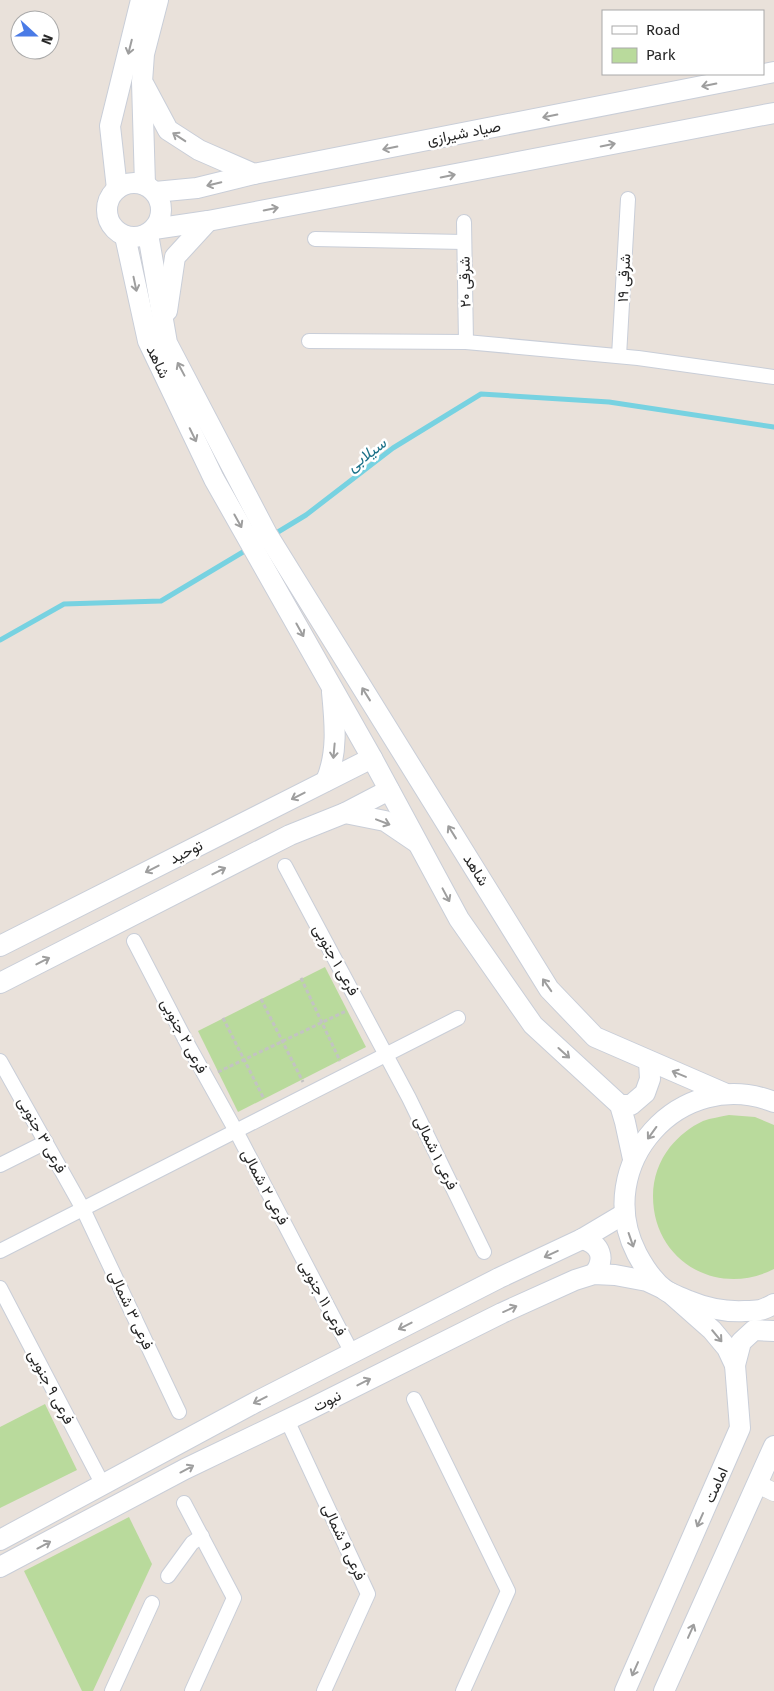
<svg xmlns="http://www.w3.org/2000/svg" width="774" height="1691" font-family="'Fira Sans',Vazirmatn,sans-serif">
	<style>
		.green { fill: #b9da9c }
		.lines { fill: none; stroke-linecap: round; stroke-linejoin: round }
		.stream { stroke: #77d2e1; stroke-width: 5 }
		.minor-casing { stroke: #c9ced8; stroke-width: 16 }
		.tertiary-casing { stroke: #c9ced8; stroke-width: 19 }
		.secondary-casing { stroke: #c9ced8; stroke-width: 22 }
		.path { stroke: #c3c3c3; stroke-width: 3; stroke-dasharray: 4 2.5; stroke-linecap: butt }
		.minor { stroke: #fff; stroke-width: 14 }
		.tertiary { stroke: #fff; stroke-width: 18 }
		.secondary { stroke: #fff; stroke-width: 20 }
		.oneway { stroke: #9e9e9e }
		.labels { text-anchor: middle; stroke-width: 5; stroke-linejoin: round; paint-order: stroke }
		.street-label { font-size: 15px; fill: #272727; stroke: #fff }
		.water-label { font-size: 16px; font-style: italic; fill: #1b7188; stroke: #fff }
	</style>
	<rect width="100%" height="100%" fill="#e9e1da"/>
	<!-- green -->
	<g class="green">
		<path d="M 325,967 L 366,1047 L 238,1112 L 198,1031 Z"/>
		<path d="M 729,1115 L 755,1117 L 774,1125 L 774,1269 C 717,1298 653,1261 653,1196 C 653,1178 659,1161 670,1147 C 679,1136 690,1127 703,1121 C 711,1118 720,1117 729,1115 Z"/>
		<path d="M 45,1404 L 77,1470 L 0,1508 L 0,1427 Z"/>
		<path d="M 129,1517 L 152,1564 L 93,1691 L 82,1691 L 24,1571 Z"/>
	</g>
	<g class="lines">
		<!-- stream -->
		<g class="stream">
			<path d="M 273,535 L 306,515 L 393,448 L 481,394 L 609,402 L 774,427"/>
			<path d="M 0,640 L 64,604 L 161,601 L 248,549"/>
		</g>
		<!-- minor casing -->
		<g class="minor-casing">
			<g id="minor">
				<path d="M 464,222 L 466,342"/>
				<path d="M 315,239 L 464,242"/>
				<path d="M 309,341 L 466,342 L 638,358 L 774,377"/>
				<path d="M 619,356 L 628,199"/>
				<path d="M 285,866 L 409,1098 L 484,1252"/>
				<path d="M 134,941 L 187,1043 L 236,1131 L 352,1353"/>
				<path d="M 0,1061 L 83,1209 L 179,1412"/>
				<path d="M 0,1165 L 46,1142"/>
				<path d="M 0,1251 L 458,1018"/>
				<path d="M 0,1288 L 103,1485"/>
				<path d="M 414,1399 L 508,1591 L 463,1691"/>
				<path d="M 287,1420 L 368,1594 L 324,1691"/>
				<path d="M 184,1503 L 234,1598 L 192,1691"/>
				<path d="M 168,1576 L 192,1543 L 202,1536"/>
				<path d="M 112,1691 L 152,1603"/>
			</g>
		</g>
		<!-- tertiary casing -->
		<g class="tertiary-casing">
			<path id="tertiary" d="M 757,1484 L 774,1492"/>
		</g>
		<!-- secondary casing -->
		<g class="secondary-casing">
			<g id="secondary">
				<path d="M 144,85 L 168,130 L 199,150 L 254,174"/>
				<circle cx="134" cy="210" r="27"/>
				<path d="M 145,185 L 142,82 L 144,54 L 158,0"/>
				<path d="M 117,189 L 110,126 L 141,0"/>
				<path d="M 155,192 L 197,188 L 254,174 L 774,72"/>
				<path d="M 154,229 L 208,221 L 461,173 L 774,113"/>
				<path d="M 148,234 L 167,343 L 267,534 L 549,989 L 595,1037 L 724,1093"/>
				<path d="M 125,236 L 148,341 L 214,479 L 372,758 L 459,919 L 533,1025 L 620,1105 L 625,1122 L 633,1159"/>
				<path d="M 167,311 L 175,257 L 208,221"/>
				<path d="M 326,781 C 338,753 335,723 332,692"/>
				<path d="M 345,813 L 385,821 L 416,842"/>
				<path d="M 0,946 L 372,758"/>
				<path d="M 0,983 L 290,835 L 345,813 L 389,790"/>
				<path d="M 774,1102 C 680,1065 591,1165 637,1254 C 644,1267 653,1281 665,1290 C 672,1295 681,1297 689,1301 C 708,1309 725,1312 745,1311 C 750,1311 755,1311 760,1310 C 765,1309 770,1306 774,1304"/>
				<path d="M 620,1105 L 631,1105 L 645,1093 L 650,1079 L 649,1061"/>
				<path d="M 582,1239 C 601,1244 606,1259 594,1274"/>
				<path d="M 735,1365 L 741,1342 L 754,1330 L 774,1331"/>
				<path d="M 0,1540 L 256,1402 L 499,1278 L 582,1239 L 624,1214"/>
				<path d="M 0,1567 L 185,1469 L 312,1408 L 502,1313 L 575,1280 L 594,1274 L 615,1275 L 647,1281 L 664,1289"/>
				<path d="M 625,1691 L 740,1428 L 735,1365 L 727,1348 L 712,1330 L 669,1292"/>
				<path d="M 664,1691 L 774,1446"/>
			</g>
		</g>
		<!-- path -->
		<g class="path">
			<path d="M 301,978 L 340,1061"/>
			<path d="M 261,999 L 303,1082"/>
			<path d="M 223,1018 L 264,1099"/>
			<path d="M 218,1072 L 346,1011"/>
		</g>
		<!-- minor -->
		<use href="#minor" class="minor"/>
		<!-- tertiary -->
		<use href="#tertiary" class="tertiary"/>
		<!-- secondary -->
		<use href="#secondary" class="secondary"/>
	</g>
	<!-- one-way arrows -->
	<defs><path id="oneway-shaft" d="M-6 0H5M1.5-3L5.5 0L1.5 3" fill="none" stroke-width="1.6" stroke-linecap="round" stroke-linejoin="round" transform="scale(1.25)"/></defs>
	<g class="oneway">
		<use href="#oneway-shaft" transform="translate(130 47) rotate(104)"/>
		<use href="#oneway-shaft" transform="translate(709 85) rotate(169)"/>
		<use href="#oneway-shaft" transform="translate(550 116) rotate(169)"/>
		<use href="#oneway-shaft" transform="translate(179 137) rotate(-147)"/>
		<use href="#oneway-shaft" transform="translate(608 145) rotate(-11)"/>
		<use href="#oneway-shaft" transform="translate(390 148) rotate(169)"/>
		<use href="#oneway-shaft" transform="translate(448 176) rotate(-11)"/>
		<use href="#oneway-shaft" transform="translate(214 184) rotate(167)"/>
		<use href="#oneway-shaft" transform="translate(271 209) rotate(-11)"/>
		<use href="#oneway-shaft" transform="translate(135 284) rotate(78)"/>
		<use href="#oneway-shaft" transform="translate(181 369) rotate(-118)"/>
		<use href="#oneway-shaft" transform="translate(193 435) rotate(64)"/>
		<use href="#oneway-shaft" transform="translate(238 521) rotate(61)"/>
		<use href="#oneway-shaft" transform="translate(300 630) rotate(61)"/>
		<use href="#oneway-shaft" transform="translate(366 694) rotate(-122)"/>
		<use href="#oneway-shaft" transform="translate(334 751) rotate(95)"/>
		<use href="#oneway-shaft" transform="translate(298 796) rotate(153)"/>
		<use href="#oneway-shaft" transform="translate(383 822) rotate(21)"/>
		<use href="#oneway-shaft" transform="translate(452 832) rotate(-122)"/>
		<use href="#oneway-shaft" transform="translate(152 869) rotate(153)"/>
		<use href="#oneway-shaft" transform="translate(219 871) rotate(-27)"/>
		<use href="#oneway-shaft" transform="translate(446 895) rotate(62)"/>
		<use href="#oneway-shaft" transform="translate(43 961) rotate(-27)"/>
		<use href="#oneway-shaft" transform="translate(547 985) rotate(-125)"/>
		<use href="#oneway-shaft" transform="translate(564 1053) rotate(42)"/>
		<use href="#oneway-shaft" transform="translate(679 1074) rotate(-157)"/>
		<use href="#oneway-shaft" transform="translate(652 1133) rotate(126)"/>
		<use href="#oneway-shaft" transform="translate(631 1240) rotate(71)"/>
		<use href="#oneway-shaft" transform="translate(551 1254) rotate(155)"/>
		<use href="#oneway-shaft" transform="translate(510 1309) rotate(-24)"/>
		<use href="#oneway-shaft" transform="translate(405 1326) rotate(153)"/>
		<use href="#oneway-shaft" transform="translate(717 1336) rotate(50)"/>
		<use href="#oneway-shaft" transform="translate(364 1382) rotate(-27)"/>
		<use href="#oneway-shaft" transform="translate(260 1400) rotate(153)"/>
		<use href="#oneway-shaft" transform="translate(187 1469) rotate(-28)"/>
		<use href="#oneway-shaft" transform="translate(700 1520) rotate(114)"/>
		<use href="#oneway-shaft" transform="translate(44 1545) rotate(-28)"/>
		<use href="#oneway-shaft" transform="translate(691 1631) rotate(-66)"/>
		<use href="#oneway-shaft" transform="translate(635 1669) rotate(114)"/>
	</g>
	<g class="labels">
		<!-- street labels -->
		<g class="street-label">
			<text transform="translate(464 133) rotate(-11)" y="5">صیاد شیرازی</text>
			<text transform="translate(624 278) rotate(-87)" y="5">۱۹ شرقی</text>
			<text transform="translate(465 282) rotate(-91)" y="5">۲۰ شرقی</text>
			<text transform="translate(158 362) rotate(65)" y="5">شاهد</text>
			<text transform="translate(186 852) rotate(-27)" y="5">توحید</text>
			<text transform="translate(476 870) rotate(58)" y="5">شاهد</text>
			<text transform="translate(336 960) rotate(61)" y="5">فرعی ۱ جنوبی</text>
			<text transform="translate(184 1036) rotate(62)" y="5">فرعی ۲ جنوبی</text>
			<text transform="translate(42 1135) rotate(61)" y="5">فرعی ۳ جنوبی</text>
			<text transform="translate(436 1153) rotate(64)" y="5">فرعی ۱ شمالی</text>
			<text transform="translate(265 1187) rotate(62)" y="5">فرعی ۲ شمالی</text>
			<text transform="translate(323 1298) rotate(62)" y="5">فرعی ۱۱ جنوبی</text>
			<text transform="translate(131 1310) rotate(65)" y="5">فرعی ۳ شمالی</text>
			<text transform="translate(51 1387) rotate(62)" y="5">فرعی ۹ جنوبی</text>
			<text transform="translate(327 1401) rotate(-27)" y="5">نبوت</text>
			<text transform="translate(716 1485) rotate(-66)" y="5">امامت</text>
			<text transform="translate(344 1542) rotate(65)" y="5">فرعی ۹ شمالی</text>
		</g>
		<!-- water labels -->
		<g class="water-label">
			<text transform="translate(366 454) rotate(-37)" y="6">سیلابی</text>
		</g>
	</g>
	<!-- legend -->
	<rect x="602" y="10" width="162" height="65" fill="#ffffff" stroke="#a9a9a9"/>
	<rect x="612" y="26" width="25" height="8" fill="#ffffff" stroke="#a9a9a9"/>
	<text x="646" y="35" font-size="15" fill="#272727">Road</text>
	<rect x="612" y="48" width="25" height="15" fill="#b9da9c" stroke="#a9a9a9"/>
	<text x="646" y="60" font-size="15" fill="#272727">Park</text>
	<!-- north arrow -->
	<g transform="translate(35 35) rotate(111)"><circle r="24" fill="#ffffff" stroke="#a9a9a9"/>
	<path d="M0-4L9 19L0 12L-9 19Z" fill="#4a7be6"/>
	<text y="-8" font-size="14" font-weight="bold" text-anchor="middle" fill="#272727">N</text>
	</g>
</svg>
